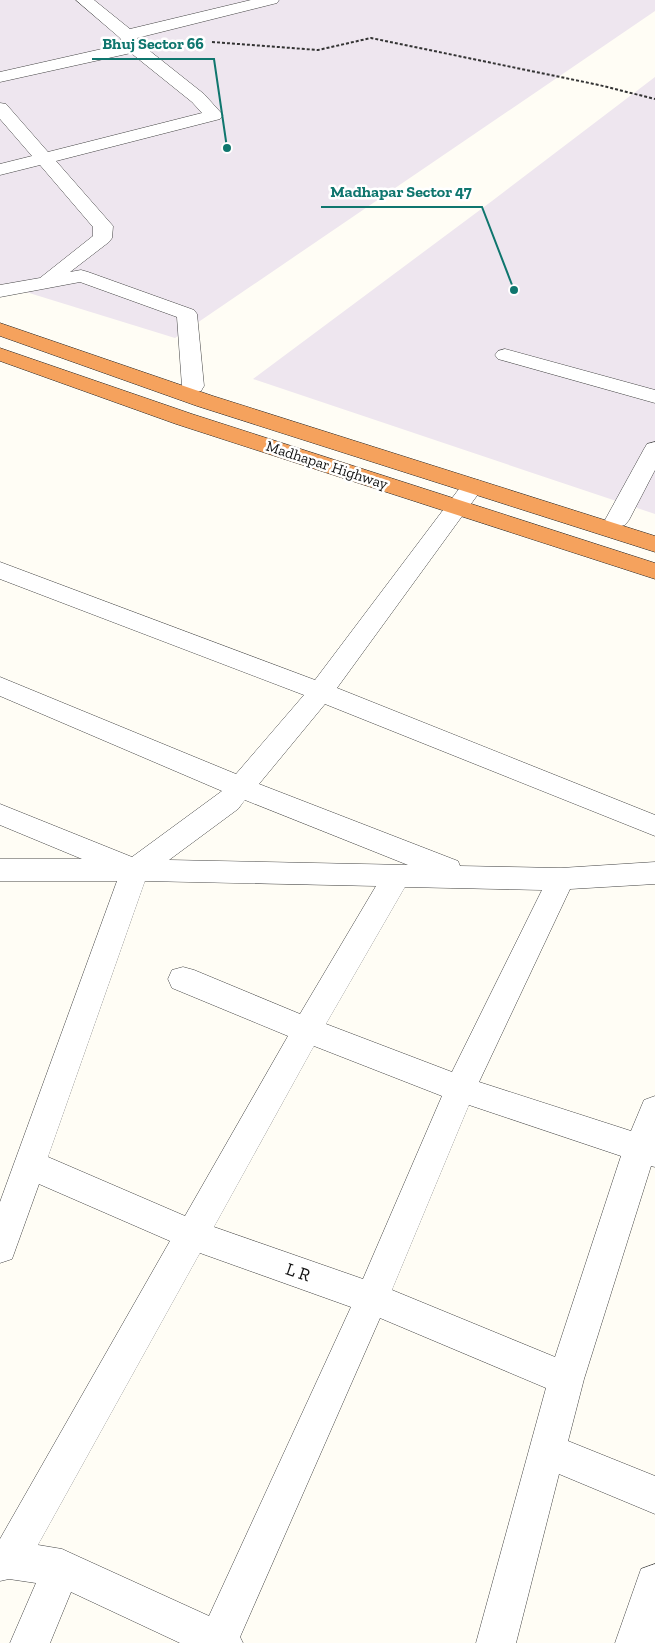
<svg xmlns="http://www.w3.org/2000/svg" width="655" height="1643" font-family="'Zilla Slab',serif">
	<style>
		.industrial { fill: #eee6ef }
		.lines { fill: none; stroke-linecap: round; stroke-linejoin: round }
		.minor-casing { stroke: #444; stroke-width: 1 }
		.highway-casing { stroke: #222; stroke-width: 1 }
		.path { stroke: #333; stroke-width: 2; stroke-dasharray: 3 2; stroke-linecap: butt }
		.minor { fill: #fff; fill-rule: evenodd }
		.highway { fill: #f5a25d; fill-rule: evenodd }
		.labels { text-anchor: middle; stroke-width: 5; stroke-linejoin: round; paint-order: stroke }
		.street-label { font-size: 15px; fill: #111; stroke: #fff }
		.near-street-label { font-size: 18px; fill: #111; stroke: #fff }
		.leader { fill: none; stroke: #0f766e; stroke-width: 2 }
		.callout-dot { fill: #0f766e; stroke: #fff; stroke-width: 2 }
		.callout-label { font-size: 16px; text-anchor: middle; font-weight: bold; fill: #0f766e; stroke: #fff; stroke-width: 5; stroke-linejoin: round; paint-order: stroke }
	</style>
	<rect width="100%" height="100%" fill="#fffdf5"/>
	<!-- industrial -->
	<g class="industrial">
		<path d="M 0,0 L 655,0 L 655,11 L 175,338 L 0,284 Z"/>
		<path d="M 655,77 L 655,514 L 253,379 L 492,201 Z"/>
	</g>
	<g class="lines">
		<!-- minor casing -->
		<g class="minor-casing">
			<g id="minor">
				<path d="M 76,0 L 94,0 L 130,29 L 251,0 L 279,0 L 277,3 L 137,38 L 141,44 L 204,94 L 223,115 L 220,119 L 56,161 L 113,226 L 112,238 L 109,242 L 70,272 L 81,270 L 88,272 L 194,310 L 197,314 L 204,386 L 201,391 L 193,392 L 185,391 L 182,386 L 177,317 L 80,282 L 0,297 L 0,285 L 40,278 L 93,236 L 93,227 L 40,165 L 0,175 L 0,164 L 32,156 L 0,119 L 0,103 L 6,104 L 48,152 L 202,113 L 192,102 L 131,53 L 0,82 L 0,72 L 124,44 L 120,38 Z"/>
				<path d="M 505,349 L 655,390 L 655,403 L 498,359 L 495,355 L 498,351 Z"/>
				<path d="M 655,442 L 655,470 L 629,520 L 625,525 L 617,527 L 609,525 L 605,520 L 644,449 L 647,444 Z"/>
				<path d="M 473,479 L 481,481 L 484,486 L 337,688 L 655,815 L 655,836 L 325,704 L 259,784 L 458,861 L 460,866 L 561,868 L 655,862 L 655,884 L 570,889 L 479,1082 L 631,1131 L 644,1100 L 655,1096 L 655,1167 L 651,1166 L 584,1379 L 568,1441 L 655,1476 L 655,1514 L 559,1474 L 516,1643 L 476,1643 L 546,1388 L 380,1318 L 240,1637 L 243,1643 L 180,1643 L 71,1592 L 50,1643 L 10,1643 L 36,1583 L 9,1579 L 0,1581 L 0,1539 L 170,1241 L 39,1184 L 12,1259 L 0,1263 L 0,1202 L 117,881 L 0,881 L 0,859 L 82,859 L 0,825 L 0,804 L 132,857 L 222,791 L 0,696 L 0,677 L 236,774 L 304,695 L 0,579 L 0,562 L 315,680 L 465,481 ZM 245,800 L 408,865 L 169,860 L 238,809 ZM 145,881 L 376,886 L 300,1014 L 194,970 L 183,967 L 172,970 L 168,979 L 172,988 L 288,1036 L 185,1216 L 48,1157 ZM 405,887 L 542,890 L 452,1072 L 326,1024 ZM 314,1046 L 442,1096 L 363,1279 L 214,1227 ZM 469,1105 L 621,1156 L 555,1357 L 392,1290 ZM 200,1253 L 351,1307 L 209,1616 L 75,1555 L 62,1549 L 38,1545 Z"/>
				<path d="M 655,1564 L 655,1643 L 615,1643 L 641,1569 Z"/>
			</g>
		</g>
		<!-- highway casing -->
		<g class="highway-casing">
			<g id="highway">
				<path d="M 0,323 L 213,396 L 655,536 L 655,552 L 197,406 L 0,336 Z"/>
				<path d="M 0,348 L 192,414 L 655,563 L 655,579 L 176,424 L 0,361 Z"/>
			</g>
		</g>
		<!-- path -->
		<path class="path" d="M 212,42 L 318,50 L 371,38 L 599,85 L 655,99"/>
		<!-- minor -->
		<use href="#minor" class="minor"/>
		<!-- highway -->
		<use href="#highway" class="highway"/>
	</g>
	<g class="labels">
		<!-- street labels -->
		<g class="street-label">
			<text transform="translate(327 465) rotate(18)" y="5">Madhapar Highway</text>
		</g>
		<!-- near-street labels -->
		<g class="near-street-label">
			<text transform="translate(298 1272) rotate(19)" y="6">L R</text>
		</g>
	</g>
	<!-- callouts -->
	<path class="leader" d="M227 148L214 59H92M514 290L482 207H321"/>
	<g class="callout-dot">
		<circle cx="227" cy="148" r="5"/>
		<circle cx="514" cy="290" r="5"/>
	</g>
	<g class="callout-label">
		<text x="153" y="49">Bhuj Sector 66</text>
		<text x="401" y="197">Madhapar Sector 47</text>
	</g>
</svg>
